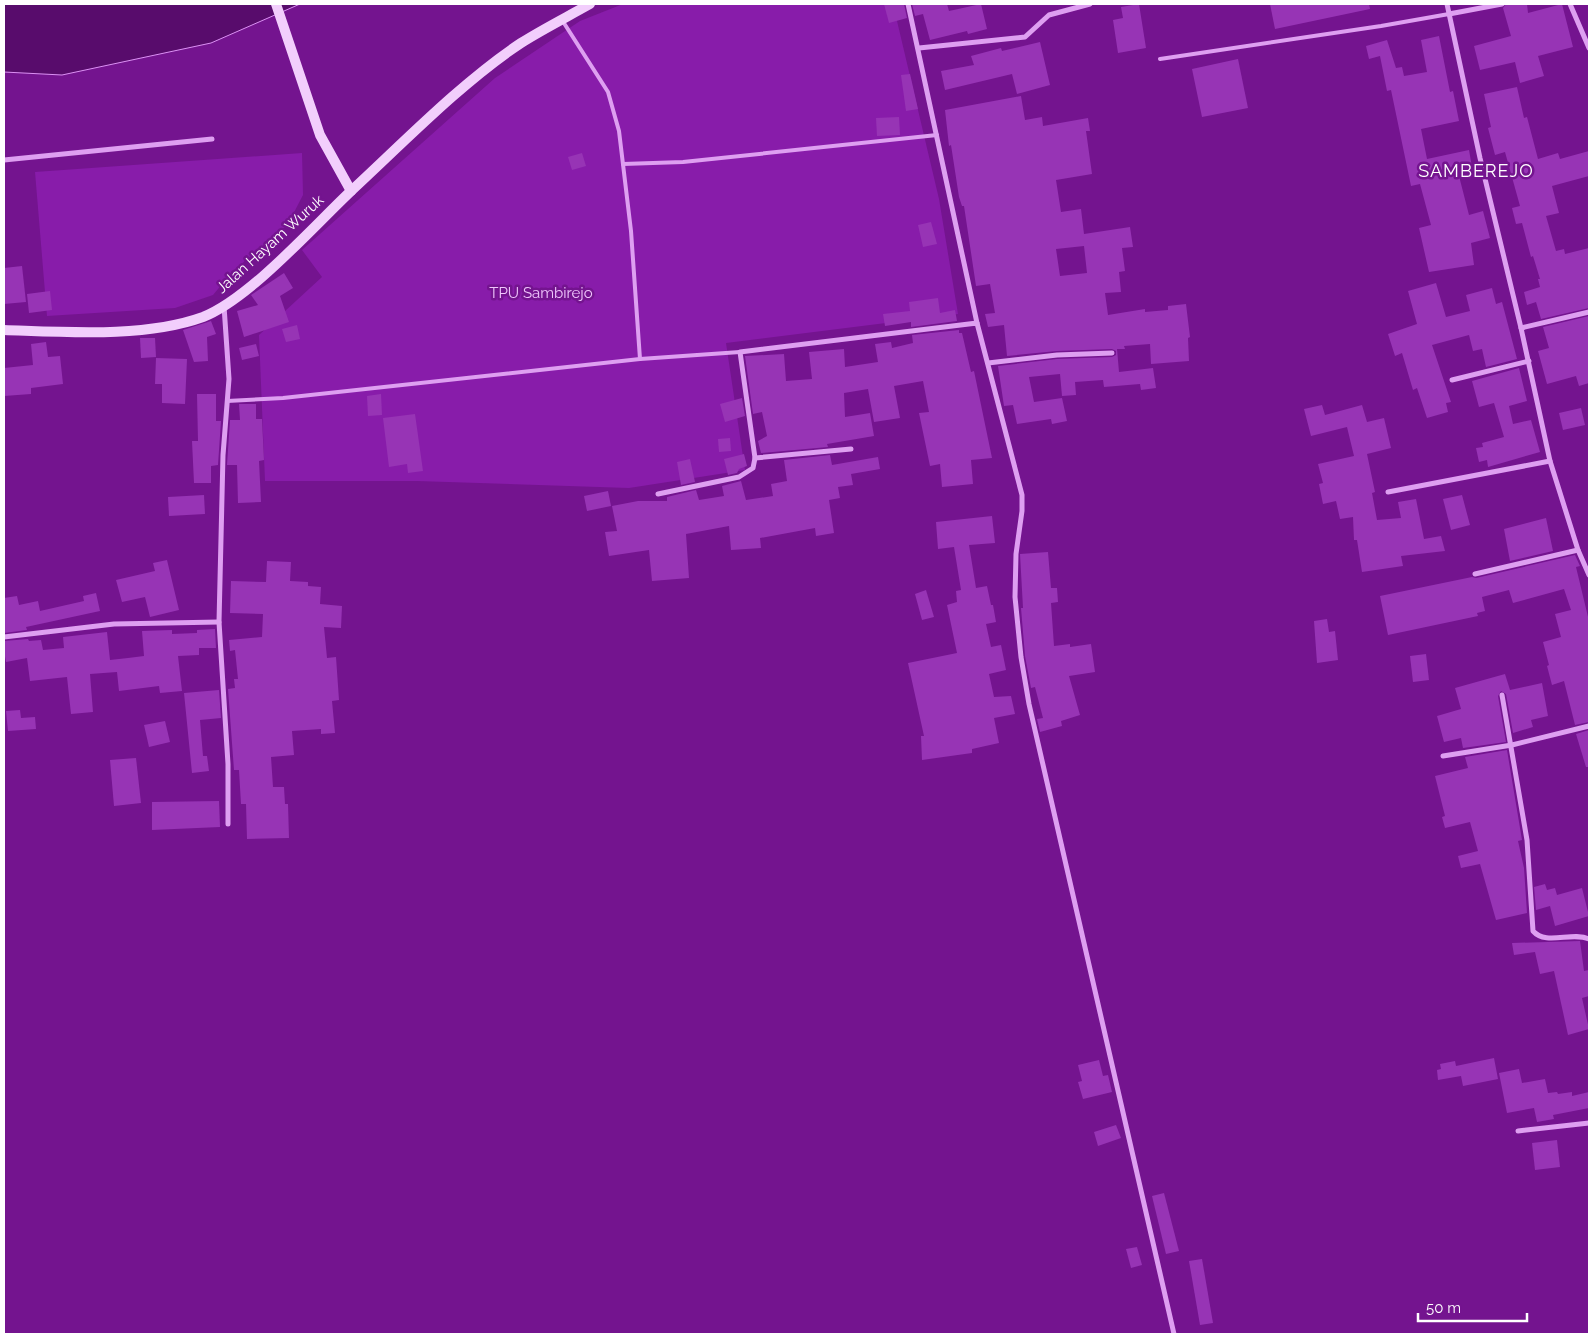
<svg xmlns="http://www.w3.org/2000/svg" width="1593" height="1338" font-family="Raleway,sans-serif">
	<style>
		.green { fill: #881caa }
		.water { fill: #580c6c; stroke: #dc91f4 }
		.building { fill: #9734b5; fill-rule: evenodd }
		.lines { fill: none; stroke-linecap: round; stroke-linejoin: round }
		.service { stroke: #de9ff1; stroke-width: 4 }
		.minor { stroke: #de9ff1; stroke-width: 5 }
		.secondary { stroke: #f2cefc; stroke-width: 10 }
		.labels { text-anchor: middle; stroke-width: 5; stroke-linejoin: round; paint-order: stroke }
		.street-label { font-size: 15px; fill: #fff; stroke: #74148f }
		.park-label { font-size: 15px; fill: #efc6fc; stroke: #74148f }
		.quarter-label { font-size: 18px; letter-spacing: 1px; fill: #fff; stroke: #74148f }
	</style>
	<rect width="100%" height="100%" fill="#74148f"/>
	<!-- green -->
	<g class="green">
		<path d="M 623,4 L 893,4 L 939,199 L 958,314 L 726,343 L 745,470 L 629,488 L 417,481 L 265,481 L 259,335 L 322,277 L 302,250 L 495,78 L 580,21 Z"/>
		<path d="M 302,153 L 303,195 L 288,224 L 232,272 L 213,295 L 175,308 L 47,316 L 35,172 Z"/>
	</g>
	<!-- water -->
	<path class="water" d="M 4,4 L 300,4 L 211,43 L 62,75 L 4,72 Z"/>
	<!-- building -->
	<g class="building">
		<path d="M 884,4 L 904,4 L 907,18 L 889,23 Z"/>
		<path d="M 912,4 L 947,4 L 949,11 L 981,4 L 987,29 L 968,34 L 967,31 L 930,40 L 923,14 L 915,16 Z"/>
		<path d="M 1139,4 L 1146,48 L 1118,53 L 1113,20 L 1123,18 L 1121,7 Z"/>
		<path d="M 1270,4 L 1369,4 L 1370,9 L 1275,29 Z"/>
		<path d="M 1506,4 L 1527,4 L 1528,13 L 1562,4 L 1573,47 L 1538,56 L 1544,76 L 1520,83 L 1515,62 L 1480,70 L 1474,46 L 1511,36 L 1503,8 Z"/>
		<path d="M 1439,36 L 1450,92 L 1453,91 L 1459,121 L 1421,129 L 1427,159 L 1469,150 L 1473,173 L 1459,176 L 1469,215 L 1483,211 L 1490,238 L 1471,243 L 1474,265 L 1429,272 L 1419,228 L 1431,225 L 1420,184 L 1411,186 L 1391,90 L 1387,91 L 1380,56 L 1369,59 L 1366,46 L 1387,40 L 1396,68 L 1402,67 L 1404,76 L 1427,72 L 1421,40 Z"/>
		<path d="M 1040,42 L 1050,85 L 1017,94 L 1012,74 L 945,90 L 941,71 L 974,65 L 971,56 L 1001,48 L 1002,51 Z"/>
		<path d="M 1238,59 L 1248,108 L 1202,117 L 1192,69 Z"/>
		<path d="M 910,74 L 918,109 L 906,111 L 901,75 Z"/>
		<path d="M 1517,87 L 1524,118 L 1527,117 L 1538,159 L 1558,153 L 1560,159 L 1589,151 L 1589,176 L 1552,186 L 1559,213 L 1546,216 L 1556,251 L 1564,249 L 1565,254 L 1589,248 L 1589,308 L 1541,319 L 1536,302 L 1527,305 L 1524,292 L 1540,287 L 1538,279 L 1540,279 L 1533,256 L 1531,257 L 1522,223 L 1516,224 L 1512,208 L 1520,206 L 1505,152 L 1495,155 L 1488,128 L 1491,127 L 1484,94 Z"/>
		<path d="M 1021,96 L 1025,120 L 1042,117 L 1043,126 L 1088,118 L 1090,131 L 1086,131 L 1092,174 L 1056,180 L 1061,212 L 1081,209 L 1084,234 L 1130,227 L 1133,247 L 1122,248 L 1125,271 L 1119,272 L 1121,292 L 1105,293 L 1108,315 L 1145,309 L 1145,312 L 1168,310 L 1168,306 L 1186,304 L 1190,337 L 1188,338 L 1189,361 L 1151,364 L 1150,344 L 1124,346 L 1125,349 L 1117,349 L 1119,372 L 1153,368 L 1156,388 L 1141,390 L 1140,384 L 1104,387 L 1103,380 L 1075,382 L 1076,395 L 1062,396 L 1060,374 L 1029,377 L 1034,402 L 1062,398 L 1067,421 L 1052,424 L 1051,419 L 1017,424 L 1013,405 L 1004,406 L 998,366 L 1057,359 L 1112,357 L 1116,355 L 1116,351 L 1112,349 L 1057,351 L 1007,356 L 1004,325 L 988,327 L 985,314 L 995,313 L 990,284 L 976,286 L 964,206 L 962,206 L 959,197 L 951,145 L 949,146 L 945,110 ZM 1084,246 L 1087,273 L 1060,276 L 1056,249 Z"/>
		<path d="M 899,117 L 900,135 L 877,136 L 876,118 Z"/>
		<path d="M 582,153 L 586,166 L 572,170 L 568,157 Z"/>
		<path d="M 931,222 L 937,244 L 923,247 L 918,225 Z"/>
		<path d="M 22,266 L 26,302 L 4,304 L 4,268 Z"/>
		<path d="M 284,273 L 293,288 L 280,296 L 289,322 L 244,337 L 237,311 L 258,305 L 251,295 Z"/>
		<path d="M 1436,283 L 1446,317 L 1470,311 L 1466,295 L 1492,288 L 1496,304 L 1502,302 L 1517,359 L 1486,367 L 1482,349 L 1473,351 L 1469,335 L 1432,345 L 1451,402 L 1446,403 L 1448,412 L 1427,418 L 1417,388 L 1413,390 L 1402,353 L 1395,356 L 1388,334 L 1417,324 L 1408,291 Z"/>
		<path d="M 50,291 L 52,310 L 29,313 L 27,294 Z"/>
		<path d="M 938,298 L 940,313 L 955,310 L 957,321 L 911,327 L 911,322 L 885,326 L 883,314 L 910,311 L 909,302 Z"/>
		<path d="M 1589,316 L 1589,383 L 1579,386 L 1576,376 L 1547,384 L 1538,351 L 1549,348 L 1543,327 Z"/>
		<path d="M 211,321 L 216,334 L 207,337 L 208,361 L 194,362 L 183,330 Z"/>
		<path d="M 297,325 L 300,339 L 286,342 L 282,329 Z"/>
		<path d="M 959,330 L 959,333 L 962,333 L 971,372 L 974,371 L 992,458 L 971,460 L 973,484 L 942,487 L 940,464 L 930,466 L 919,413 L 929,412 L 923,381 L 894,386 L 900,418 L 874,422 L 868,389 L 844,393 L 845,417 L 870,413 L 874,436 L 827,444 L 828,447 L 761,453 L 758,441 L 767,436 L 762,412 L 753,414 L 745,356 L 784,354 L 786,381 L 812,379 L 809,352 L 844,349 L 845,367 L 878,362 L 875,344 L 891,342 L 892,348 L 913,343 L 912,335 Z"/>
		<path d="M 140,338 L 155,338 L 156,357 L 141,358 Z"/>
		<path d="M 46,342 L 48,357 L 60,356 L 63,384 L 31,388 L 31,394 L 4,396 L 4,368 L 33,365 L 31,344 Z"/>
		<path d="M 256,344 L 259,356 L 242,360 L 239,348 Z"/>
		<path d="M 156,358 L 187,359 L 185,404 L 162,403 L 162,384 L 155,384 Z"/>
		<path d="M 1519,368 L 1527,401 L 1509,406 L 1513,424 L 1531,420 L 1540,452 L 1488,467 L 1487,460 L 1479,462 L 1476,448 L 1483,447 L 1482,443 L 1504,437 L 1494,403 L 1479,407 L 1472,381 Z"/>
		<path d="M 197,394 L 216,394 L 216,421 L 221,421 L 218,465 L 211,466 L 211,483 L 194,483 L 192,441 L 198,441 Z"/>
		<path d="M 381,394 L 382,415 L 368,416 L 367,396 Z"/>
		<path d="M 742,398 L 745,416 L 725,422 L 720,404 Z"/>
		<path d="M 239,404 L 256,404 L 256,419 L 262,419 L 264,460 L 259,461 L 261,502 L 238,503 L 237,465 L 227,465 L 230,420 L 240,420 Z"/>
		<path d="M 1322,405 L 1325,415 L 1362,405 L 1367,422 L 1384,418 L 1391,448 L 1367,454 L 1375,492 L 1372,493 L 1377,520 L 1401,518 L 1398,502 L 1416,499 L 1424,539 L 1441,536 L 1445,551 L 1401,556 L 1403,566 L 1362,572 L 1357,540 L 1354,540 L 1353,517 L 1340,519 L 1336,501 L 1323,504 L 1319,484 L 1323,483 L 1318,464 L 1354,456 L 1347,427 L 1311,436 L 1304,409 Z"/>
		<path d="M 1581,408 L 1585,425 L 1563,430 L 1559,413 Z"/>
		<path d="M 415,414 L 423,471 L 408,473 L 407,464 L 389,467 L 383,418 Z"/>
		<path d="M 730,438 L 731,451 L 719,452 L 718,439 Z"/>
		<path d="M 744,454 L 747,466 L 739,469 L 737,473 L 728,475 L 724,459 Z"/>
		<path d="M 830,455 L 832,465 L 878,457 L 880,469 L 851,474 L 853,485 L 838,487 L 840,498 L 829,500 L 834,533 L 816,536 L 815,528 L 760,538 L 761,548 L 731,550 L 729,526 L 686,534 L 689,578 L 652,581 L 649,550 L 609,556 L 605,532 L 617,531 L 612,506 L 638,501 L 667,501 L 667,497 L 696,490 L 699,500 L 724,496 L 722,486 L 741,481 L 746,500 L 773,496 L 771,484 L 787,481 L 784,460 Z"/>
		<path d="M 690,459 L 695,482 L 681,485 L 677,462 Z"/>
		<path d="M 608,491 L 611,506 L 587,511 L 584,496 Z"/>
		<path d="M 204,495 L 205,514 L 169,516 L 168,497 Z"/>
		<path d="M 1462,495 L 1470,525 L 1451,530 L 1443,499 Z"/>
		<path d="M 992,516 L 995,543 L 969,545 L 976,588 L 987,586 L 991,605 L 993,605 L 996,622 L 986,624 L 991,647 L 1001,645 L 1006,670 L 989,674 L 994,697 L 1011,696 L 1015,714 L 994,718 L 999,743 L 972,749 L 972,753 L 922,760 L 921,736 L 924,736 L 908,663 L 957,653 L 947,605 L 957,602 L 956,591 L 961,590 L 954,547 L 938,549 L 936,522 Z"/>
		<path d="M 1546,518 L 1553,551 L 1510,561 L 1504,529 Z"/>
		<path d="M 1048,552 L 1051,588 L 1057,588 L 1058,602 L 1051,603 L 1054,646 L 1070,644 L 1070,647 L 1091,644 L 1095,672 L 1069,676 L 1080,715 L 1061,721 L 1062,726 L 1040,732 L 1037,719 L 1043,718 L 1035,687 L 1031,688 L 1025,656 L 1021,608 L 1023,608 L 1020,554 Z"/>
		<path d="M 1575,555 L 1580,566 L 1576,567 L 1589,621 L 1589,722 L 1575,725 L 1564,681 L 1552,685 L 1547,666 L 1549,665 L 1543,642 L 1561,637 L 1555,614 L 1571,610 L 1564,589 L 1513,603 L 1509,590 L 1482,597 L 1485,611 L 1477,613 L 1478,616 L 1388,635 L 1380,596 L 1472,577 L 1476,578 Z"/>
		<path d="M 167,560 L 179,610 L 150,617 L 145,597 L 122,602 L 116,580 L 155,571 L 153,563 Z"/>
		<path d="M 267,561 L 291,562 L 290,581 L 308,582 L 308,586 L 321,587 L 320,604 L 342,606 L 341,628 L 324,627 L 327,658 L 336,657 L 339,700 L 332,701 L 335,733 L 321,734 L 321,729 L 292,731 L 294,755 L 271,757 L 273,787 L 284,787 L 285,804 L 288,804 L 289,838 L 247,839 L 246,804 L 241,804 L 239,770 L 234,770 L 228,689 L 235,688 L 234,679 L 238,679 L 235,650 L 230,651 L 229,640 L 262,637 L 263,614 L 230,613 L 231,581 L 266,582 Z"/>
		<path d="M 926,590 L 934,617 L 922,620 L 915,594 Z"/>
		<path d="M 96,593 L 100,611 L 26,627 L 27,630 L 4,633 L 4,598 L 17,596 L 19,605 L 38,601 L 40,611 L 84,601 L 83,596 Z"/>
		<path d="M 1327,619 L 1329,632 L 1335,631 L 1338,660 L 1317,663 L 1314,621 Z"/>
		<path d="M 215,629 L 216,648 L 199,648 L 199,655 L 178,656 L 182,691 L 160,693 L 159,686 L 119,691 L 117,672 L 90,674 L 93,712 L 71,714 L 67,677 L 30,681 L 27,658 L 6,662 L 4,651 L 4,641 L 28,639 L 29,641 L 41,640 L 43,650 L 64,648 L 63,637 L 107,632 L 110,660 L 128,658 L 144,656 L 142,631 L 172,630 L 172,634 L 197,633 L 197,630 Z"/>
		<path d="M 1426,654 L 1429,680 L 1413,682 L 1410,656 Z"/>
		<path d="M 1505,674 L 1510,690 L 1542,683 L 1548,716 L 1531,720 L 1533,727 L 1513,733 L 1506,694 L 1501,691 L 1498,696 L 1506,742 L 1463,748 L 1461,738 L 1444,742 L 1437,716 L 1461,709 L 1455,688 Z"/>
		<path d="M 219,690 L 221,718 L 200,720 L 203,756 L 207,756 L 209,771 L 192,773 L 184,693 Z"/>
		<path d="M 20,710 L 21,718 L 35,717 L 36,729 L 8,731 L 6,711 Z"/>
		<path d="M 165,721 L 170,742 L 149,747 L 144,725 Z"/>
		<path d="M 1589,730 L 1589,767 L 1586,767 L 1576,734 Z"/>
		<path d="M 1507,750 L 1522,840 L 1518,841 L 1524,868 L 1527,913 L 1496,920 L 1480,864 L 1461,868 L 1458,856 L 1478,851 L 1470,822 L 1445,828 L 1442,817 L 1445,816 L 1435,776 L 1468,768 L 1465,757 Z"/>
		<path d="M 136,758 L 141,803 L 114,806 L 110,760 Z"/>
		<path d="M 219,801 L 220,827 L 152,830 L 152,802 Z"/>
		<path d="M 1545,884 L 1547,890 L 1555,888 L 1557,895 L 1582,888 L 1589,916 L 1555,926 L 1550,906 L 1536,910 L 1534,887 Z"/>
		<path d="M 1580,941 L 1584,971 L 1589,970 L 1589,996 L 1582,998 L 1589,1029 L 1568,1035 L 1554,971 L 1540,974 L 1535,952 L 1514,955 L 1512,943 Z"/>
		<path d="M 1494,1058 L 1498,1079 L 1463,1086 L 1461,1076 L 1438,1080 L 1437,1070 L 1441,1069 L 1440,1064 L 1455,1061 L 1456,1066 Z"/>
		<path d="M 1099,1060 L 1103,1076 L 1108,1075 L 1112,1092 L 1083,1099 L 1078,1082 L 1082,1081 L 1078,1065 Z"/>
		<path d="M 1519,1069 L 1522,1083 L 1545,1079 L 1548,1093 L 1557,1092 L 1558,1094 L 1572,1092 L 1572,1096 L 1589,1092 L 1589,1108 L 1553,1115 L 1554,1119 L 1537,1122 L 1534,1108 L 1507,1113 L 1499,1073 Z"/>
		<path d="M 1116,1125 L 1121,1138 L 1098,1146 L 1094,1132 Z"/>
		<path d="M 1557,1140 L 1560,1167 L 1535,1170 L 1532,1143 Z"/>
		<path d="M 1164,1193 L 1179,1251 L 1166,1254 L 1152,1196 Z"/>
		<path d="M 1137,1247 L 1142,1265 L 1131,1268 L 1126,1249 Z"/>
		<path d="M 1202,1259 L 1213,1323 L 1200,1325 L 1189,1261 Z"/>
	</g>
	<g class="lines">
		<!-- service -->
		<g class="service">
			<path d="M 562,20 L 608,92 L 619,131 L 631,231 L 640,359"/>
			<path d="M 1160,59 L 1381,26 L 1449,14"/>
			<path d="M 623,164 L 683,162 L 937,135"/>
			<path d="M 227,401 L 283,398 L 640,359 L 740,352"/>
		</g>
		<!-- minor -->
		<g class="minor">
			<path d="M 908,4 L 977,323"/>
			<path d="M 1447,4 L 1480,158 L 1521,328 L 1550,461 L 1578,550 L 1589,575"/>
			<path d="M 1570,4 L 1589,48"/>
			<path d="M 1449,14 L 1502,4"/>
			<path d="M 919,48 L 1025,37 L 1049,15 L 1090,4"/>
			<path d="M 4,160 L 212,139"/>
			<path d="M 224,306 L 229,379 L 223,455 L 219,622 L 228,764 L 228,824"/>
			<path d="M 1521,328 L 1589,312"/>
			<path d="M 988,363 L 1057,355 L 1112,353"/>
			<path d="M 1452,380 L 1529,361"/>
			<path d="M 755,458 L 851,449"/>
			<path d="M 1388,492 L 1550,461"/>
			<path d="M 658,494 L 739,477 L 753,468 L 755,458 L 740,352 L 977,323 L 1022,495 L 1022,511 L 1016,554 L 1015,597 L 1021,657 L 1029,704 L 1174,1334"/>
			<path d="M 1475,574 L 1578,550"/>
			<path d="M 4,637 L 114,624 L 219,622"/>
			<path d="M 1502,695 L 1527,840 L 1533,931 C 1546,946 1572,931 1589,939"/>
			<path d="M 1443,756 L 1512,745 L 1589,726"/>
			<path d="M 1518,1131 L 1589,1123"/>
		</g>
		<!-- secondary -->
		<g class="secondary">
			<path d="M 276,4 L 320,135 L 351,191"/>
			<path d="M 4,330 C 65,332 145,338 203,317 C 249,299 312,228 350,192 C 402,144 462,82 521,43 C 543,29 567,17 590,4"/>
		</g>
	</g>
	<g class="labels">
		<!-- street labels -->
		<g class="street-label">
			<text transform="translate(270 244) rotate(-42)" y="5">Jalan Hayam Wuruk</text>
		</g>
		<!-- park labels -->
		<g class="park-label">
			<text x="541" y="298">TPU Sambirejo</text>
		</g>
		<!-- quarter labels -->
		<g class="quarter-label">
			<text x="1476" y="177">SAMBEREJO</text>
		</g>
	</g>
	<!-- border -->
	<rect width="1593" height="1338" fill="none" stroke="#ffffff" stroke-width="10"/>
	<!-- scale -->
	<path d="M1418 1313v8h109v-8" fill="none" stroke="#ffffff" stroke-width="2.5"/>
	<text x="1426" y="1313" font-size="15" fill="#ffffff" stroke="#74148f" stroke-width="4" paint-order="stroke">50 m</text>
</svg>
